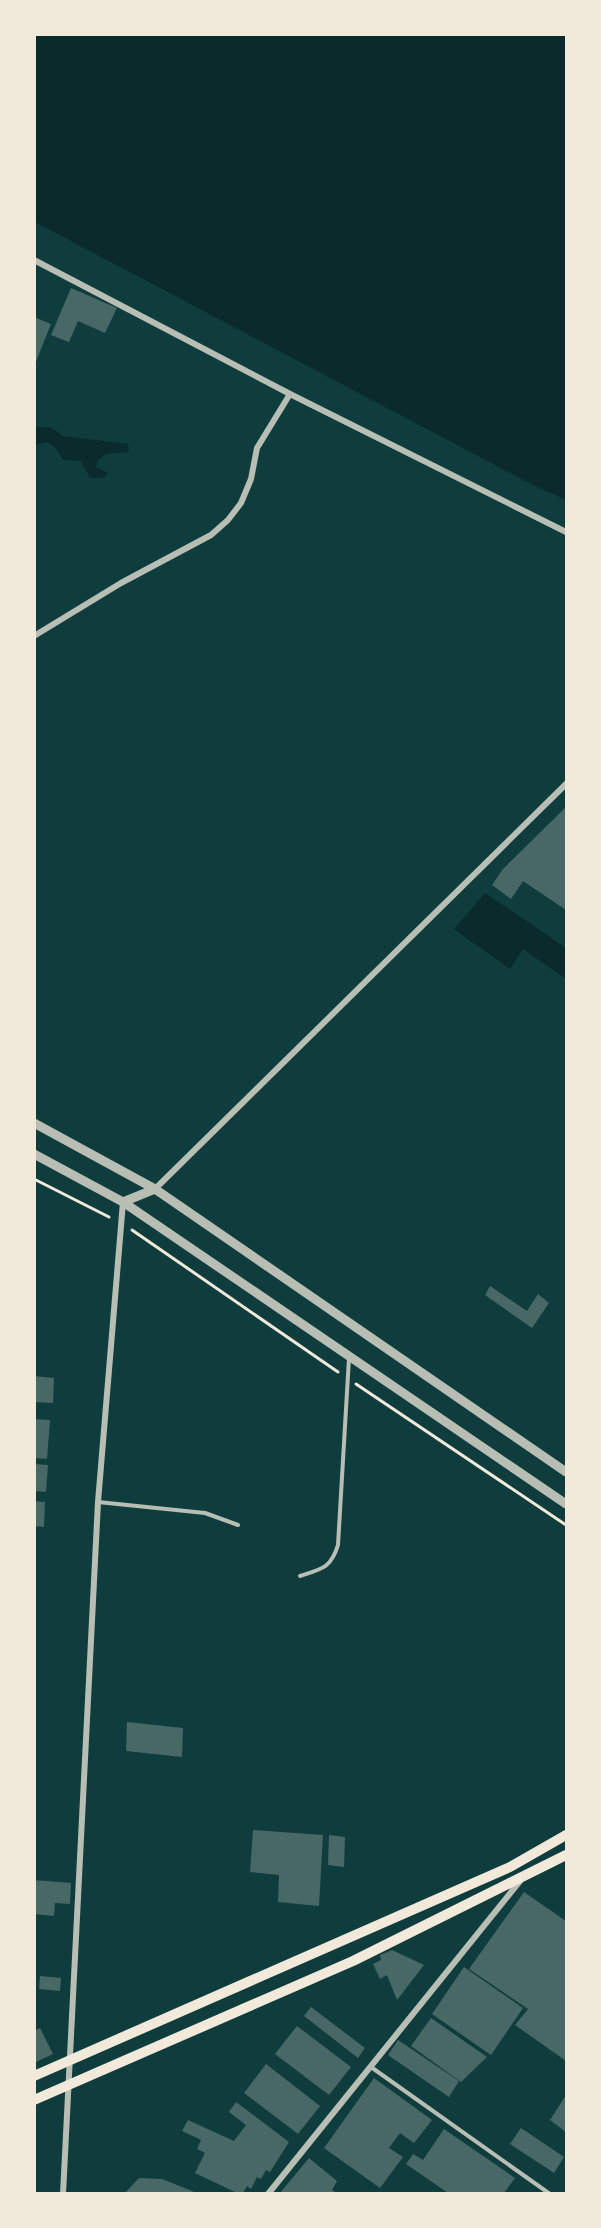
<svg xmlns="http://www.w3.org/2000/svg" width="601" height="2228" font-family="Lato,sans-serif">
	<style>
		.water { fill: #0a2a2b }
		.building { fill: #486865 }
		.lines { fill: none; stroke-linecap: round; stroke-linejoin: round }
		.path { stroke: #f1e9da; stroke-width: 3 }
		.service { stroke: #b8beb3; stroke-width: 4 }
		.minor { stroke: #b8beb3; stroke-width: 6 }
		.tertiary { stroke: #b8beb3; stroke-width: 9 }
		.secondary { stroke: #f1e9da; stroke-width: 10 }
	</style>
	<rect width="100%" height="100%" fill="#0f3d3e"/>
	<!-- water -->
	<g class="water">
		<path d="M 34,35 L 566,35 L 566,500 L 531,484 L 35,222 Z"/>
		<path d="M 35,427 L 50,427 L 63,436 L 128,444 L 129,452 L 106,454 L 98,460 L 96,467 L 108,473 L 104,478 L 90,478 L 81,461 L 63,460 L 56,448 L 47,442 L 35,445 Z"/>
		<path d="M 485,893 L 566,948 L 566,979 L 523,949 L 510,969 L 454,929 Z"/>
	</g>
	<!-- building -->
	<g class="building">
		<path d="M 71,288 L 117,308 L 105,333 L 78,321 L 69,342 L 51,335 Z"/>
		<path d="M 34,317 L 51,324 L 35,364 L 34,364 Z"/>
		<path d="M 566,807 L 566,910 L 523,881 L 511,899 L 492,885 L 503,869 Z"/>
		<path d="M 490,1286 L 527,1311 L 538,1294 L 549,1303 L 532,1328 L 485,1295 Z"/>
		<path d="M 34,1376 L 54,1378 L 53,1403 L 34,1402 Z"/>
		<path d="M 34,1419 L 50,1420 L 47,1459 L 34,1458 Z"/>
		<path d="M 34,1464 L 48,1465 L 46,1492 L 34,1491 Z"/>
		<path d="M 34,1501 L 45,1502 L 44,1527 L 34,1526 Z"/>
		<path d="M 127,1722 L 183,1728 L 182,1757 L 126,1751 Z"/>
		<path d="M 253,1830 L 323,1835 L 319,1906 L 278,1902 L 279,1875 L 250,1872 Z"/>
		<path d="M 329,1835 L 345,1837 L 344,1867 L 328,1865 Z"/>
		<path d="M 34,1880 L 71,1883 L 70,1904 L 55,1903 L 54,1916 L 34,1914 Z"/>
		<path d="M 524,1892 L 566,1921 L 566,2061 L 515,2025 L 528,2009 L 469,1969 Z"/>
		<path d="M 392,1950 L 424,1965 L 397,2000 L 387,1975 L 380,1979 L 373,1964 L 381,1960 L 380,1955 Z"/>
		<path d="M 464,1967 L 523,2008 L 491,2055 L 432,2014 Z"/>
		<path d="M 40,1976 L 61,1978 L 60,1991 L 39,1989 Z"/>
		<path d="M 311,2007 L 365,2048 L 358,2058 L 304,2016 Z"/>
		<path d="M 431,2018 L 487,2057 L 461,2082 L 411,2046 Z"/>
		<path d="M 297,2026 L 351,2067 L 329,2095 L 275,2054 Z"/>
		<path d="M 34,2027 L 36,2030 L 40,2028 L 53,2054 L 34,2063 Z"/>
		<path d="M 398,2040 L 459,2081 L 449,2097 L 388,2055 Z"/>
		<path d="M 266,2064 L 320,2106 L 298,2134 L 244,2093 Z"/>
		<path d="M 374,2078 L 432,2120 L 414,2143 L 400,2133 L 389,2148 L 403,2157 L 380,2188 L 324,2148 Z"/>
		<path d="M 566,2095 L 566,2132 L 550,2120 Z"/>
		<path d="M 236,2102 L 289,2142 L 270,2172 L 266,2170 L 261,2179 L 257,2177 L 251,2189 L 247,2186 L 243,2193 L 237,2193 L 195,2173 L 205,2153 L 197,2149 L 201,2140 L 182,2131 L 188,2120 L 234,2141 L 246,2125 L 229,2112 Z"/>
		<path d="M 521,2128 L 564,2157 L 554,2173 L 510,2144 Z"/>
		<path d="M 444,2129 L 515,2178 L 504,2193 L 448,2193 L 406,2164 L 413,2154 L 423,2160 Z"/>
		<path d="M 309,2158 L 337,2181 L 332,2190 L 337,2193 L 280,2193 Z"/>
		<path d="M 139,2178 L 162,2179 L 197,2193 L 125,2193 Z"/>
	</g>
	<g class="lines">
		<!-- path -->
		<g class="path">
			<path d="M 34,1179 L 109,1217"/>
			<path d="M 132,1230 L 338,1372"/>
			<path d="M 356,1384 L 566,1525"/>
		</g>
		<!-- service -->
		<g class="service">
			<path d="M 98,1502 L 205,1513 L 238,1525"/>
			<path d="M 300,1576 C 322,1569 331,1568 338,1545 L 349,1358"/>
			<path d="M 371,2067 L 550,2194"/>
		</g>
		<!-- minor -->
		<g class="minor">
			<path d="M 34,260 L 290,394 L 566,532"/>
			<path d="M 34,636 L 121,583 L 211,535 L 228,520 L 241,503 L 251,479 L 257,448 L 290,394"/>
			<path d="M 155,1189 L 566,784"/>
			<path d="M 63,2194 L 98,1502 L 123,1202"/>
			<path d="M 268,2194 L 520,1881"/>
		</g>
		<!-- tertiary -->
		<g class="tertiary">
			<path d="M 34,1123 L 155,1189 L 566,1472"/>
			<path d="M 34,1154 L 123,1202 L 566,1504"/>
			<path d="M 123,1202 L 155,1189"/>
		</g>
		<!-- secondary -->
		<g class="secondary">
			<path d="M 34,2076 L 510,1867 L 566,1835"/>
			<path d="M 34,2100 L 353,1961 L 566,1855"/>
		</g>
	</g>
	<!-- border -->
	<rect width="601" height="2228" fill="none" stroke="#f1e9da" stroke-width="72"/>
</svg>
